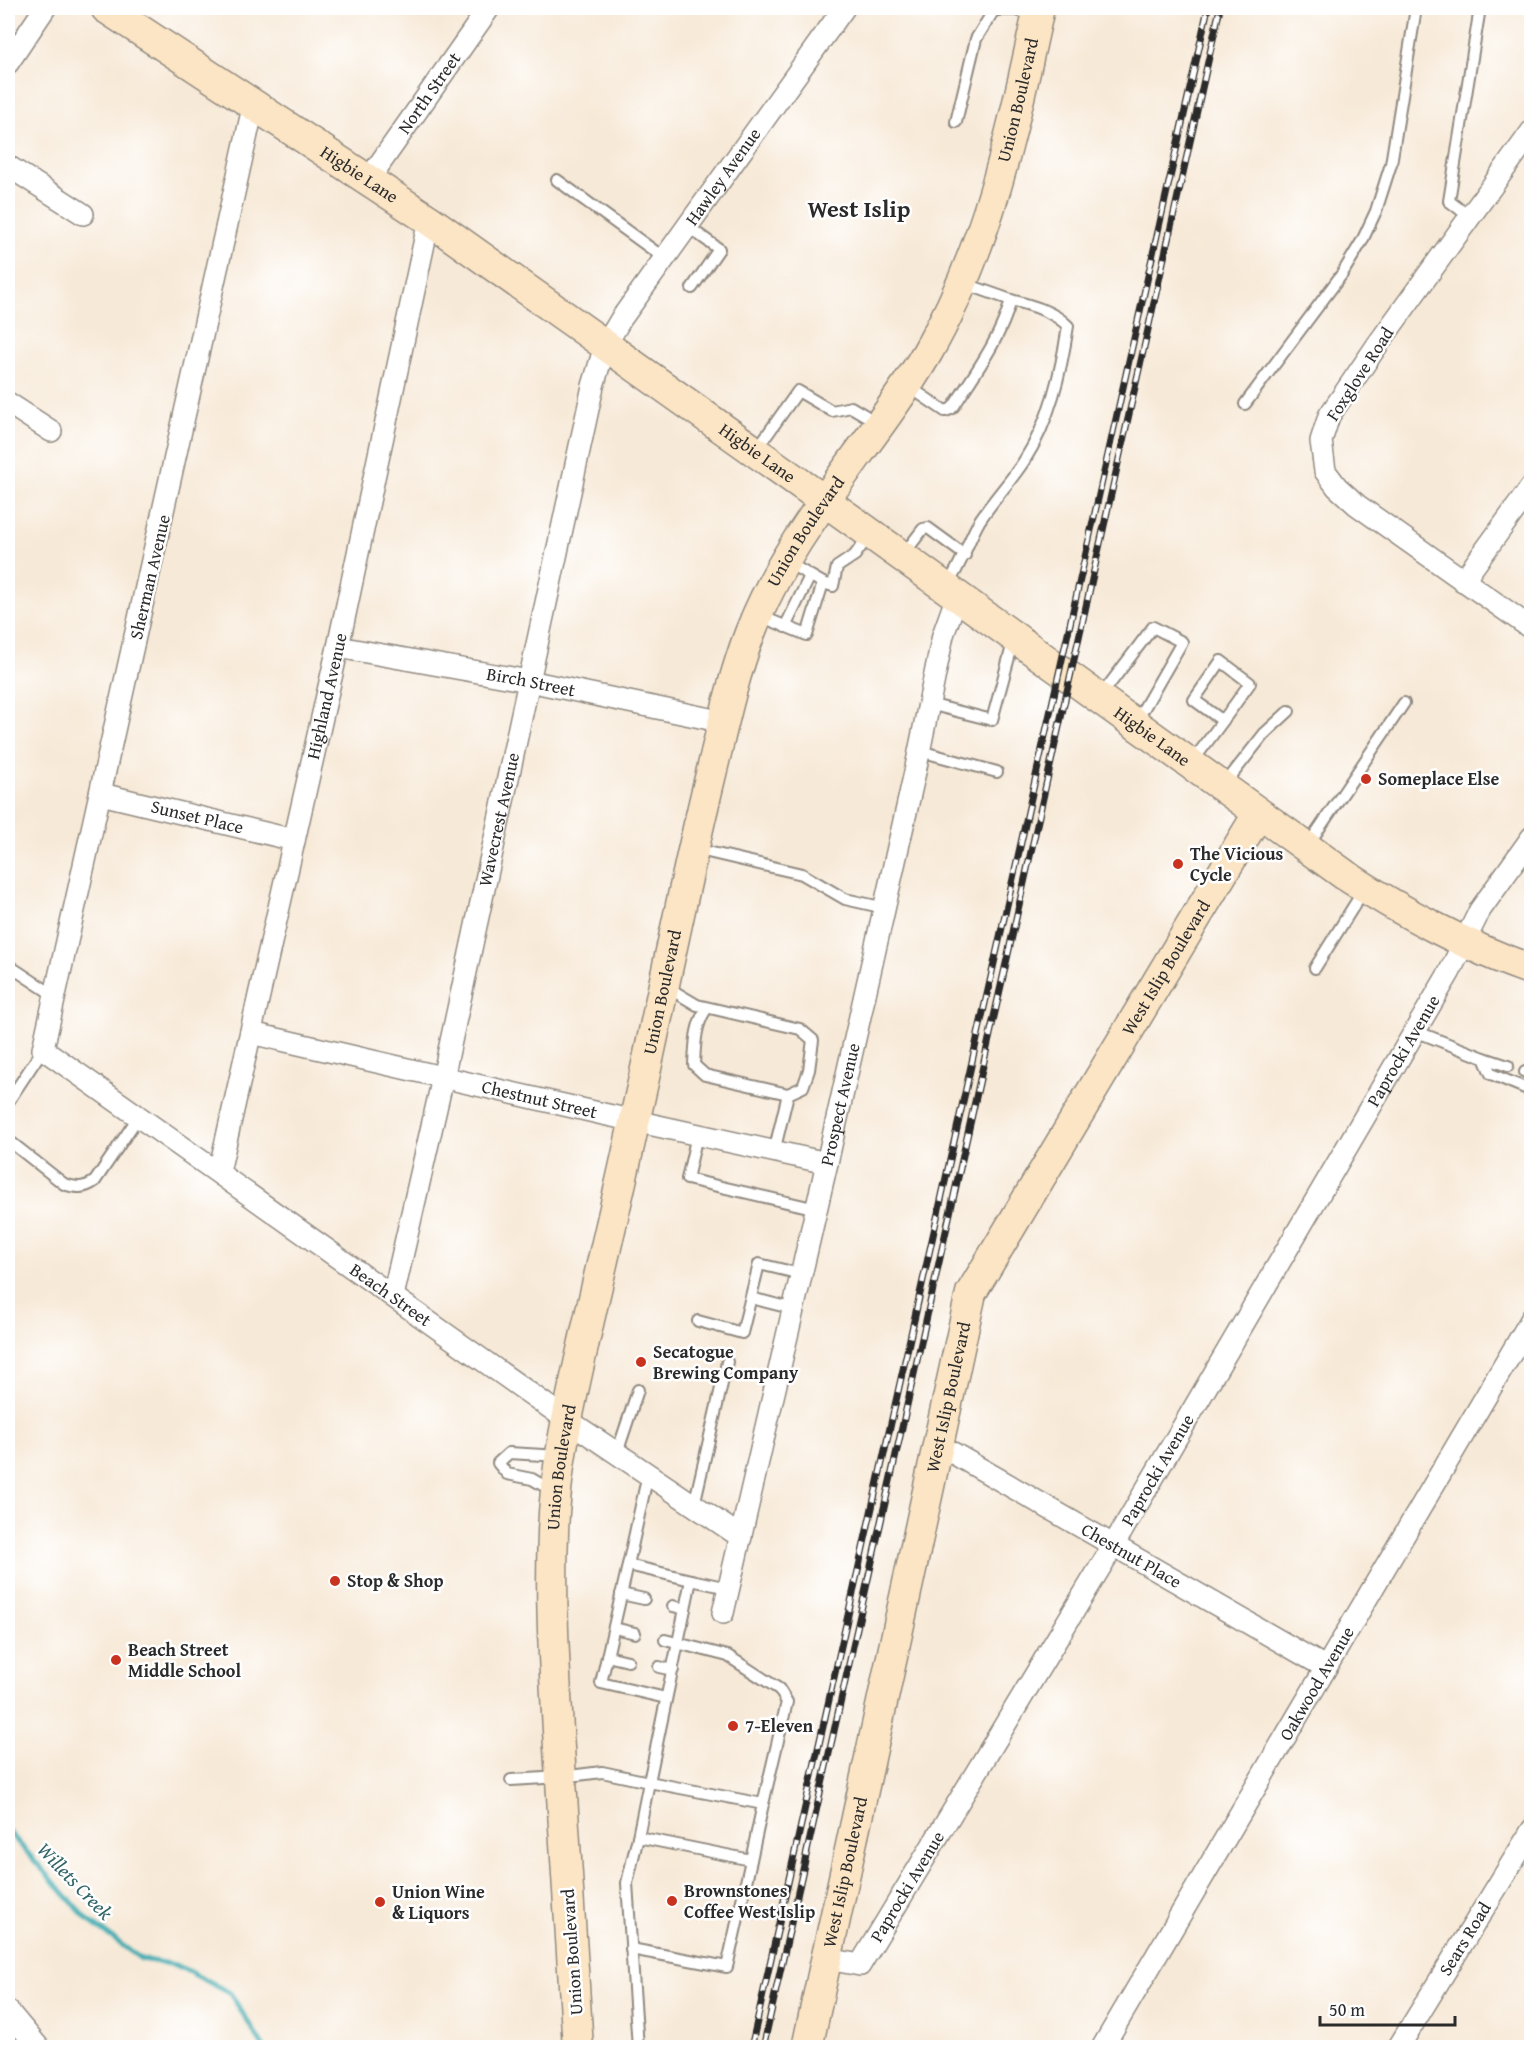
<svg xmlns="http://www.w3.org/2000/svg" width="1539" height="2055" font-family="'Gentium Book Plus',serif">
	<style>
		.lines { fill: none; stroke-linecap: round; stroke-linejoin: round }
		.stream { stroke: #3aacb2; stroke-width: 5 }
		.lane-casing { stroke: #918a81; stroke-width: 14 }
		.street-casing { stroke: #918a81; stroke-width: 24 }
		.secondary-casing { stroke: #918a81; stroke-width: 33 }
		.lane { stroke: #fff; stroke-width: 10 }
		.street { stroke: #fff; stroke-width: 21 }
		.secondary { stroke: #fce5c4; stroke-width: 30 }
		.rail-casing { stroke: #2b2b2b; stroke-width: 7 }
		.rail { stroke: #fff; stroke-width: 4.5; stroke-dasharray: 14; stroke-linecap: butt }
		.poi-dot { fill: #c8321e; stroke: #fff; stroke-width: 2 }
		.labels { text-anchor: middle; stroke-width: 5; stroke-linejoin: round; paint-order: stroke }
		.street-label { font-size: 18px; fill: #2b2b2b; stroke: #fff }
		.poi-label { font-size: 18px; font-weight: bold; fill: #2b2b2b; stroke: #fff; text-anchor: start }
		.water-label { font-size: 20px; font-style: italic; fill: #326568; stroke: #fff }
		.district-label { font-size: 24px; font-weight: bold; fill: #2b2b2b; stroke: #fff }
	</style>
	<rect width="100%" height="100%" fill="#fff"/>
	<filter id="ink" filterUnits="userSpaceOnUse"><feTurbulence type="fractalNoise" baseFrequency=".0167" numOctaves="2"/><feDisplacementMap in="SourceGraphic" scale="12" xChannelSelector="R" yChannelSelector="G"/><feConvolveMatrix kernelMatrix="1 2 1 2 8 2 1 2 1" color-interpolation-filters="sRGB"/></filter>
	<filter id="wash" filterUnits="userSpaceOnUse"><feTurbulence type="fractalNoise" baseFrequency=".008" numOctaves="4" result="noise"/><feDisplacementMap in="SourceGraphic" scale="24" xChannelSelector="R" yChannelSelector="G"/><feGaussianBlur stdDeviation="1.35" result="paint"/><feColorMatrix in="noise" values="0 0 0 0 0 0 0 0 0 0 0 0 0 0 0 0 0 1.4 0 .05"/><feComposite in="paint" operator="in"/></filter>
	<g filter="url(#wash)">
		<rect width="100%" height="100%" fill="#f7e9d7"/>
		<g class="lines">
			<!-- stream -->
			<path class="stream" d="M 8,1831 L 88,1920 L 141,1959 L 176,1965 L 230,1993 L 264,2048"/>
		</g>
	</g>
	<g filter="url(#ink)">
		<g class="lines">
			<!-- lane casing -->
			<g class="lane-casing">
				<g id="lane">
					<path d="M 956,122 L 976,39 L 994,10 L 1015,10 L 1034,14"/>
					<path d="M 557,180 L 664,258"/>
					<path d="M 1470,217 L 1449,201 L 1480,8"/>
					<path d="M 687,226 L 719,249 L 692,288"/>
					<path d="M 908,386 L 945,411 L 951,409 L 954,406 C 975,373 1001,338 1011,300 L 963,283"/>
					<path d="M 1245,404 L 1342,274 L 1362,241 L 1376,211 L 1391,164 L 1416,8"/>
					<path d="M 757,449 L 798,391 L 832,411 L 851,407 L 878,423"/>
					<path d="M 903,555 L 923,529 L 928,528 L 965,555"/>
					<path d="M 823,583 L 833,586 L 837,567 L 855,555 L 870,534"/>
					<path d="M 947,585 C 963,563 967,542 980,520 C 994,499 1011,481 1024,461 C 1050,421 1061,372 1068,326 C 1053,311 1031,305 1011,300"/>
					<path d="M 760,616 L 807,635 L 823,583 L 787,562"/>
					<path d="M 785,627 L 810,576"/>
					<path d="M 1100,697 L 1153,627 L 1182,642 L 1136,722"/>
					<path d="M 929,704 L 992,720 L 1014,639"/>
					<path d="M 920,751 L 997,772"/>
					<path d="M 1192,762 C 1212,736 1231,710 1250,683 L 1221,661 L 1194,700 L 1223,721"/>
					<path d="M 1224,785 L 1264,734 L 1289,711"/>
					<path d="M 1308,845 L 1404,703"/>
					<path d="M 695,849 L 802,874 L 845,899 L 885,908"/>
					<path d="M 8,965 L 55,996"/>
					<path d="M 1315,968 L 1365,888"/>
					<path d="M 665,986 L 697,1005 L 800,1029 L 813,1040 L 809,1070 L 803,1087 L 788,1094"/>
					<path d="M 707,1008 C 695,1024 695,1045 694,1065 L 705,1075 L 788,1094 L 774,1152"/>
					<path d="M 1415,1031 L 1484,1058 L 1491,1074 L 1532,1091"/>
					<path d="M 1484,1058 L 1508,1066"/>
					<path d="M 1525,1072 L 1532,1074"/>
					<path d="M 8,1102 L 43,1049"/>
					<path d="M 697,1135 L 687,1179 L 817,1209"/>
					<path d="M 8,1140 L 64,1184 C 76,1188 84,1189 95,1181 L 139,1116"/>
					<path d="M 751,1298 L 794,1309"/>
					<path d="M 698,1321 L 742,1333 L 759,1264 L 801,1274"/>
					<path d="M 617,1453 L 638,1390"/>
					<path d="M 551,1490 L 532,1479 L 507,1474 L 498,1463 L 509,1453 L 560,1456"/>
					<path d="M 694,1505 L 727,1362"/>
					<path d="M 628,1565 L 648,1474"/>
					<path d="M 691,1580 L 728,1588"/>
					<path d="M 621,1594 L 644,1599"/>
					<path d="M 673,1606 L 685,1609"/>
					<path d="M 614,1628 L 635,1633"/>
					<path d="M 665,1640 L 728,1656 L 779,1689 L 787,1702 L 763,1804"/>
					<path d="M 607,1656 L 628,1661"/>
					<path d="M 659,1667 L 673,1670"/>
					<path d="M 511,1780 L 561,1777 L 602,1772 L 649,1782 L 638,1837 L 751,1860 L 763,1804 L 649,1782 L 691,1580 L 628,1565 L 601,1683 L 666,1698"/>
					<path d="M 631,1949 L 727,1967 L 751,1860"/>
					<path d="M 638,2048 L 627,1883 L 638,1837"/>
				</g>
			</g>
			<!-- street casing -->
			<g class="street-casing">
				<g id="street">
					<path d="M 8,63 L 45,8"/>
					<path id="s1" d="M 254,103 L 43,1049 L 566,1419 L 741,1537"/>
					<path d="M 1532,131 L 1378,344 L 1329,416 L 1321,441 L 1325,471 L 1337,487 L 1357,505 L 1532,629"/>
					<path d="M 8,166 L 83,214"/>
					<path id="s2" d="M 369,179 L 489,8"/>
					<path d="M 8,403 L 51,431"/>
					<path d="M 1463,581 L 1532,486"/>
					<path id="s3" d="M 338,647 L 529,681 L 724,722"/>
					<path id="s4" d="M 101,794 L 294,840"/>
					<path id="s5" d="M 251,1033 L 603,1114 L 827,1163"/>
					<path id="s6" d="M 219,1172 L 338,647 L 429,220"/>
					<path id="s7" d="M 393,1296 L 443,1078 L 593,386 L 605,346 L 621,319 L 844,8"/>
					<path id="s8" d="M 939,1445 L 1325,1667"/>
					<path id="s9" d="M 723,1613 L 827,1163 L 915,772 L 943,635 L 957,596"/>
					<path id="s10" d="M 828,1959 L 860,1965 L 1113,1546 L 1449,973 L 1480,910 L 1532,837"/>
					<path d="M 8,2011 L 39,2048"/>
					<path id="s11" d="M 1102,2048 L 1532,1318"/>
					<path id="s12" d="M 1398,2048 L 1532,1830"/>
				</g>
			</g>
			<!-- secondary casing -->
			<g class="secondary-casing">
				<g id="secondary">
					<path id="s13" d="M 106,8 L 429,220 L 853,521 L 1345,875 C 1400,911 1469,948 1532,970"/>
					<path id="s14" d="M 578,2048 C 572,1948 565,1848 559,1748 C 555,1676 550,1605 553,1533 C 555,1465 571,1399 586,1333 C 602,1263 619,1193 634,1123 C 660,1008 682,892 710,778 C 722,729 732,680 750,633 C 790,528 871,448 927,353 C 989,246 1013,127 1039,8"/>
					<path id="s15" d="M 807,2048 L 971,1293 L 1258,814"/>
				</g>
			</g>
			<!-- lane -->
			<use href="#lane" class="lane"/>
			<!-- street -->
			<use href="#street" class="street"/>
			<!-- secondary -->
			<use href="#secondary" class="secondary"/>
			<!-- rail casing -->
			<g class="rail-casing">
				<g id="rail">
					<path d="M 751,2048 L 1208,8"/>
					<path d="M 763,2048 L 1220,8"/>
				</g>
			</g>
			<!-- rail -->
			<use href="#rail" class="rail"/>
		</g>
	</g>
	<!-- markers -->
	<g class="poi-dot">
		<circle cx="1366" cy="779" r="6"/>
		<circle cx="1178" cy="864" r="6"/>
		<circle cx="641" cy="1362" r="6"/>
		<circle cx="335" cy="1581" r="6"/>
		<circle cx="116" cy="1660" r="6"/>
		<circle cx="733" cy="1726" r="6"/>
		<circle cx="672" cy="1901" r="6"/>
		<circle cx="380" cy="1902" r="6"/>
	</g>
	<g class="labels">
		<!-- street labels -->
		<g class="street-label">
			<text dy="6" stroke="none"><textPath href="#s2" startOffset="105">North Street</textPath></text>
			<text dy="6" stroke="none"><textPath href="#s14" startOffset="2040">Union Boulevard</textPath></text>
			<text dy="6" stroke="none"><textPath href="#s13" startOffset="303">Higbie Lane</textPath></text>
			<text dy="6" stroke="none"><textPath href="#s7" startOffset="1180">Hawley Avenue</textPath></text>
			<text transform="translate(1360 374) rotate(-57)" y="6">Foxglove Road</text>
			<text dy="6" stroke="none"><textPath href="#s13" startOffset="789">Higbie Lane</textPath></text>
			<text dy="6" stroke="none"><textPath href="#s14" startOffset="1554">Union Boulevard</textPath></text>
			<text transform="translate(150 577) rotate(-77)" y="6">Sherman Avenue</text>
			<text dy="6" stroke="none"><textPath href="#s3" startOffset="196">Birch Street</textPath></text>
			<text dy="6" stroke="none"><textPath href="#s6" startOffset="488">Highland Avenue</textPath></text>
			<text dy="6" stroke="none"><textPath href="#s13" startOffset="1275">Higbie Lane</textPath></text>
			<text dy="6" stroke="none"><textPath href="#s4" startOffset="99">Sunset Place</textPath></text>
			<text dy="6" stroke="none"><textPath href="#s7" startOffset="488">Wavecrest Avenue</textPath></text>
			<text dy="6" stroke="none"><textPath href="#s15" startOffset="1152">West Islip Boulevard</textPath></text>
			<text dy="6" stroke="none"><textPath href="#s14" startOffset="1068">Union Boulevard</textPath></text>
			<text dy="6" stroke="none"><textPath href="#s10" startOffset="1096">Paprocki Avenue</textPath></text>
			<text dy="6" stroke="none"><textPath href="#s5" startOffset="296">Chestnut Street</textPath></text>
			<text dy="6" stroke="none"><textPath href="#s9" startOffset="522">Prospect Avenue</textPath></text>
			<text dy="6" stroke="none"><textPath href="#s1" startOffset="1395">Beach Street</textPath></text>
			<text dy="6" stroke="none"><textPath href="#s15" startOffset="666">West Islip Boulevard</textPath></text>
			<text dy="6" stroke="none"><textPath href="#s14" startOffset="582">Union Boulevard</textPath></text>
			<text dy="6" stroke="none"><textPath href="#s10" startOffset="610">Paprocki Avenue</textPath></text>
			<text dy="6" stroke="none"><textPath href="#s8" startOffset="222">Chestnut Place</textPath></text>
			<text dy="6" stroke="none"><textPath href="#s11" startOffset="423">Oakwood Avenue</textPath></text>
			<text dy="6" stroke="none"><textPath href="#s15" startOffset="180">West Islip Boulevard</textPath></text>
			<text dy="6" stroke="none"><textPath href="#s10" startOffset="124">Paprocki Avenue</textPath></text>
			<text dy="6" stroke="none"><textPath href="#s12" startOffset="128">Sears Road</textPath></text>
			<text transform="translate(572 1952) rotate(-94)" y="6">Union Boulevard</text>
		</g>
		<!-- poi labels -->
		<g class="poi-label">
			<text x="1378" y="785">Someplace Else</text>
			<text x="1190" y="860">The Vicious<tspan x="1190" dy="21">Cycle</tspan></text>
			<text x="653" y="1358">Secatogue<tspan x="653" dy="21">Brewing Company</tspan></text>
			<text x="347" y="1587">Stop &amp; Shop</text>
			<text x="128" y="1656">Beach Street<tspan x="128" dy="21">Middle School</tspan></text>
			<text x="745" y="1732">7-Eleven</text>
			<text x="684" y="1897">Brownstones<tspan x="684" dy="21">Coffee West Islip</tspan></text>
			<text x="392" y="1898">Union Wine<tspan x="392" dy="21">&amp; Liquors</tspan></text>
		</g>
		<!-- water labels -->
		<g class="water-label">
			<text transform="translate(75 1881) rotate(46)" y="7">Willets Creek</text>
		</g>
		<!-- district labels -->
		<g class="district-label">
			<text x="859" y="217">West Islip</text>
		</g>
	</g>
	<!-- margin -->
	<rect width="1539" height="2055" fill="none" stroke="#fff" stroke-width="30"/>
	<!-- scale -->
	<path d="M1320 2016v9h135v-9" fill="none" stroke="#2b2b2b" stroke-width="3"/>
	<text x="1329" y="2016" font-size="18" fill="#2b2b2b" stroke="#ffffff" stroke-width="4.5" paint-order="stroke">50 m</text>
</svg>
